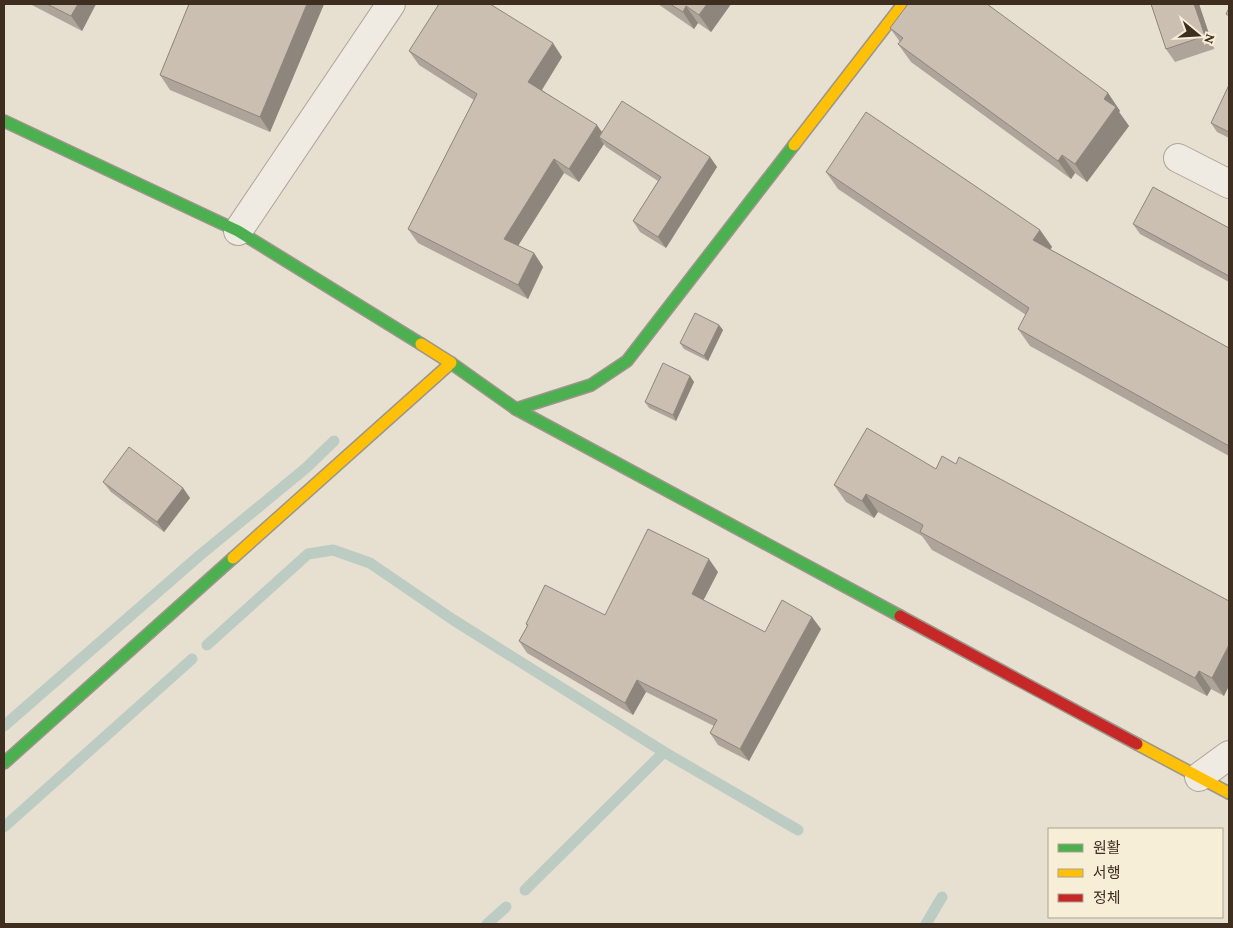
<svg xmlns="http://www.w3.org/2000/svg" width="1233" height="928" font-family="'Crimson Pro','Noto Sans KR',serif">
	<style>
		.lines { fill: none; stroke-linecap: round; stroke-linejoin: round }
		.stream { stroke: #bcccc2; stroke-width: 11 }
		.street-casing { stroke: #ada599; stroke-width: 30 }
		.fast-casing { stroke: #9c958a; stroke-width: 14 }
		.slow-casing { stroke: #9c958a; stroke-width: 14 }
		.jam-casing { stroke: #9c958a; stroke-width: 14 }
		.street { stroke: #efebe3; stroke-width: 28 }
		.fast { stroke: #4caf50; stroke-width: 11 }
		.slow { stroke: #ffc107; stroke-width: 11 }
		.jam { stroke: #c62828; stroke-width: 11 }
		.wall { fill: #afa499 }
		.shaded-wall { fill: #8e867d }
		.building { fill: #cbbfb2; stroke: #8e867d }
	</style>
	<rect width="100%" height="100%" fill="#e7e0d1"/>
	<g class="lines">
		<!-- stream -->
		<g class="stream">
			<path d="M 207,645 L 308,554 L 333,550 L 370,563 L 452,619 L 664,752 L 798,830"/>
			<path d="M 4,726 L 199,556 L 306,468 L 334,441"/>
			<path d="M 4,827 L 192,659"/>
			<path d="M 525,890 L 664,752"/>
			<path d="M 487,924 L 506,907"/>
			<path d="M 926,924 L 942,897"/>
		</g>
		<!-- street casing -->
		<g class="street-casing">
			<g id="street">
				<path d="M 1178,158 L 1229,184"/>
				<path d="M 238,231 L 391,4"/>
				<path d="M 1199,777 L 1229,755"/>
			</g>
		</g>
		<!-- fast casing -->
		<g class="fast-casing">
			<g id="fast">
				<path d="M 4,121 L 238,231 L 421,344"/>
				<path d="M 451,363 L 516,409 L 900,616"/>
				<path d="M 516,409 L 591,385 L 627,361 L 794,145"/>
				<path d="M 4,763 L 233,558"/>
			</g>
		</g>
		<!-- slow casing -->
		<g class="slow-casing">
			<g id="slow">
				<path d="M 794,145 L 903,4"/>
				<path d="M 233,558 L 451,363 L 421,344"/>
				<path d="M 1137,744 L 1229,793"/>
			</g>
		</g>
		<!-- jam casing -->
		<g class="jam-casing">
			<path id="jam" d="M 900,616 L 1137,744"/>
		</g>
		<!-- street -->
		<use href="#street" class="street"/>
		<!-- fast -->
		<use href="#fast" class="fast"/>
		<!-- slow -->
		<use href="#slow" class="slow"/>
		<!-- jam -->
		<use href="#jam" class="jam"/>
	</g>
	<!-- wall -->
	<g class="wall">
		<path d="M 30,4 L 96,4 L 82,31 Z"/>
		<path d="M 189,4 L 324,4 L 270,132 L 170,90 L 160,75 Z"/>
		<path d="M 658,4 L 731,4 L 711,32 L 698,23 L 694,29 Z"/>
		<path d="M 1151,4 L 1199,4 L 1214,49 L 1175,62 L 1166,49 Z"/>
		<path d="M 890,28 L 1108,93 L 1120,111 L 1119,112 L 1129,126 L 1087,182 L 1075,173 L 1071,179 L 911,62 L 898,44 L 900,42 Z"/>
		<path d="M 409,51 L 562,57 L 542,90 L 602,132 L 710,157 L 717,167 L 666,248 L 640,232 L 633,221 L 658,181 L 606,147 L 604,144 L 579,182 L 564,173 L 518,246 L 534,253 L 543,267 L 528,299 L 418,243 L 408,229 L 474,100 L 419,65 Z"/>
		<path d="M 1229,85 L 1229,138 L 1217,132 L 1211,123 Z"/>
		<path d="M 826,172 L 1040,230 L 1052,247 L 1050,249 L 1229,348 L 1229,456 L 1030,346 L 1018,329 L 1026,315 L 838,189 Z"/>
		<path d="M 1133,224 L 1229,228 L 1229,282 L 1140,234 Z"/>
		<path d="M 719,325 L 723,330 L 708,361 L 684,349 L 680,343 Z"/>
		<path d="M 690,376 L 694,382 L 676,421 L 649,408 L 645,402 Z"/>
		<path d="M 956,464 L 1229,601 L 1224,696 L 1211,689 L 1207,696 L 932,550 L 922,536 L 878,512 L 874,518 L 846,502 L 834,485 L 936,469 Z"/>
		<path d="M 103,482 L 183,488 L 190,498 L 164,532 L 111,492 Z"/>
		<path d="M 718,572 L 703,600 L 765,632 L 821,629 L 749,761 L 718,745 L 710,733 L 714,726 L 646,692 L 633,715 L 527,653 L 519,641 L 527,626 L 526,624 L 605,615 Z"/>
	</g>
	<!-- shaded-wall -->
	<g class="shaded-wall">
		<path d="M 78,4 L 96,4 L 82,31 L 71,16 Z"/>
		<path d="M 307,4 L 324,4 L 270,132 L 260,117 Z"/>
		<path d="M 707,4 L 731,4 L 711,32 L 699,15 Z"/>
		<path d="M 1194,4 L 1199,4 L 1214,49 L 1205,36 Z"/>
		<path d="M 686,6 L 698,23 L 694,29 L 683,12 Z"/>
		<path d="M 553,43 L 562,57 L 538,96 L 528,82 Z"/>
		<path d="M 1108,93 L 1120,111 L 1119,112 L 1129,126 L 1087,182 L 1075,164 L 1104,99 Z"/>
		<path d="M 597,125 L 607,139 L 599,137 L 604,144 L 579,182 L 569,169 Z"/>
		<path d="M 1062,155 L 1075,173 L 1071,179 L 1058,161 Z"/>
		<path d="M 710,157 L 717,167 L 666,248 L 658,237 Z"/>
		<path d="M 554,159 L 564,173 L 514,252 L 504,239 Z"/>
		<path d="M 1040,230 L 1052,247 L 1045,257 L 1033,240 Z"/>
		<path d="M 534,253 L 543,267 L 528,299 L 518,285 Z"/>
		<path d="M 719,325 L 723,330 L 708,361 L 704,356 Z"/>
		<path d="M 690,376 L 694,382 L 676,421 L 673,415 Z"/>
		<path d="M 183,488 L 190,498 L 164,532 L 157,522 Z"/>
		<path d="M 866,494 L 878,512 L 874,518 L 862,501 Z"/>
		<path d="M 709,559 L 718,572 L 700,607 L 692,594 Z"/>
		<path d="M 812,617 L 821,629 L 749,761 L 740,749 Z"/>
		<path d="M 1229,645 L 1229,686 L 1224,696 L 1212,678 Z"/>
		<path d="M 1199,671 L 1211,689 L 1207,696 L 1195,678 Z"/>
		<path d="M 637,680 L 646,692 L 633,715 L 625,703 Z"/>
	</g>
	<!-- building -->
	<g class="building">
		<path d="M 47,4 L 78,4 L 71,16 Z"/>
		<path d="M 189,4 L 307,4 L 260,117 L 160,75 Z"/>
		<path d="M 439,4 L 490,4 L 553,43 L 528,82 L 597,125 L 569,169 L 554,159 L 504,239 L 534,253 L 518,285 L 408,229 L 477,94 L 409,51 Z"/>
		<path d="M 670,4 L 707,4 L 699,15 L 686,6 L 683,12 Z"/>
		<path d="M 908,4 L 987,4 L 1108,93 L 1104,99 L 1116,107 L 1075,164 L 1062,155 L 1058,161 L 898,44 L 903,38 L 890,28 Z"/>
		<path d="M 1151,4 L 1194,4 L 1205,36 L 1166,49 Z"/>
		<path d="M 1229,8 L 1229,16 L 1226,14 Z"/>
		<path d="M 1229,85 L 1229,132 L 1211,123 Z"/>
		<path d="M 622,101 L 710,157 L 658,237 L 633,221 L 661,177 L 599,137 Z"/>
		<path d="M 866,112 L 1040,230 L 1033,240 L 1229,348 L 1229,446 L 1018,329 L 1029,308 L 826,172 Z"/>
		<path d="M 1153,187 L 1229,228 L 1229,276 L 1133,224 Z"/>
		<path d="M 695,313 L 719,325 L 704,356 L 680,343 Z"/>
		<path d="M 663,363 L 690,376 L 673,415 L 645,402 Z"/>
		<path d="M 867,428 L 936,469 L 942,456 L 956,464 L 959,457 L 1229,601 L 1229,645 L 1212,678 L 1199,671 L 1195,678 L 920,532 L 923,525 L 866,494 L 862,501 L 834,485 Z"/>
		<path d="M 129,447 L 183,488 L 157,522 L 103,482 Z"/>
		<path d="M 648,529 L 709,559 L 692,594 L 765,632 L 782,600 L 812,617 L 740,749 L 710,733 L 717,720 L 637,680 L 625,703 L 519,641 L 528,625 L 526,624 L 545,585 L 605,615 Z"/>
	</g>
	<!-- border -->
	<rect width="1233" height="928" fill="none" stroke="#3d2e20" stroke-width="10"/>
	<!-- legend -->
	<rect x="1048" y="828" width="175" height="90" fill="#f7eed8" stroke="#ada18e"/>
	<rect x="1058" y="844" width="25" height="8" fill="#4caf50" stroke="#ada18e"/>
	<text x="1093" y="853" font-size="15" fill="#3d2e20">원활</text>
	<rect x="1058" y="869" width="25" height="8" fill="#ffc107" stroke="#ada18e"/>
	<text x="1093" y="878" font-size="15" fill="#3d2e20">서행</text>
	<rect x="1058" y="894" width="25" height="8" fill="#c62828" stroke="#ada18e"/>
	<text x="1093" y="903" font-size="15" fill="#3d2e20">정체</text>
	<!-- north arrow -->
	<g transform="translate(1198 35) rotate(108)" stroke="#f7eed8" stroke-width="4" paint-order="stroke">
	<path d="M0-4L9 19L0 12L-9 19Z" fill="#3d2e20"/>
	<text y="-8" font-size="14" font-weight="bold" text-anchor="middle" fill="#3d2e20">N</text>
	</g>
</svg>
